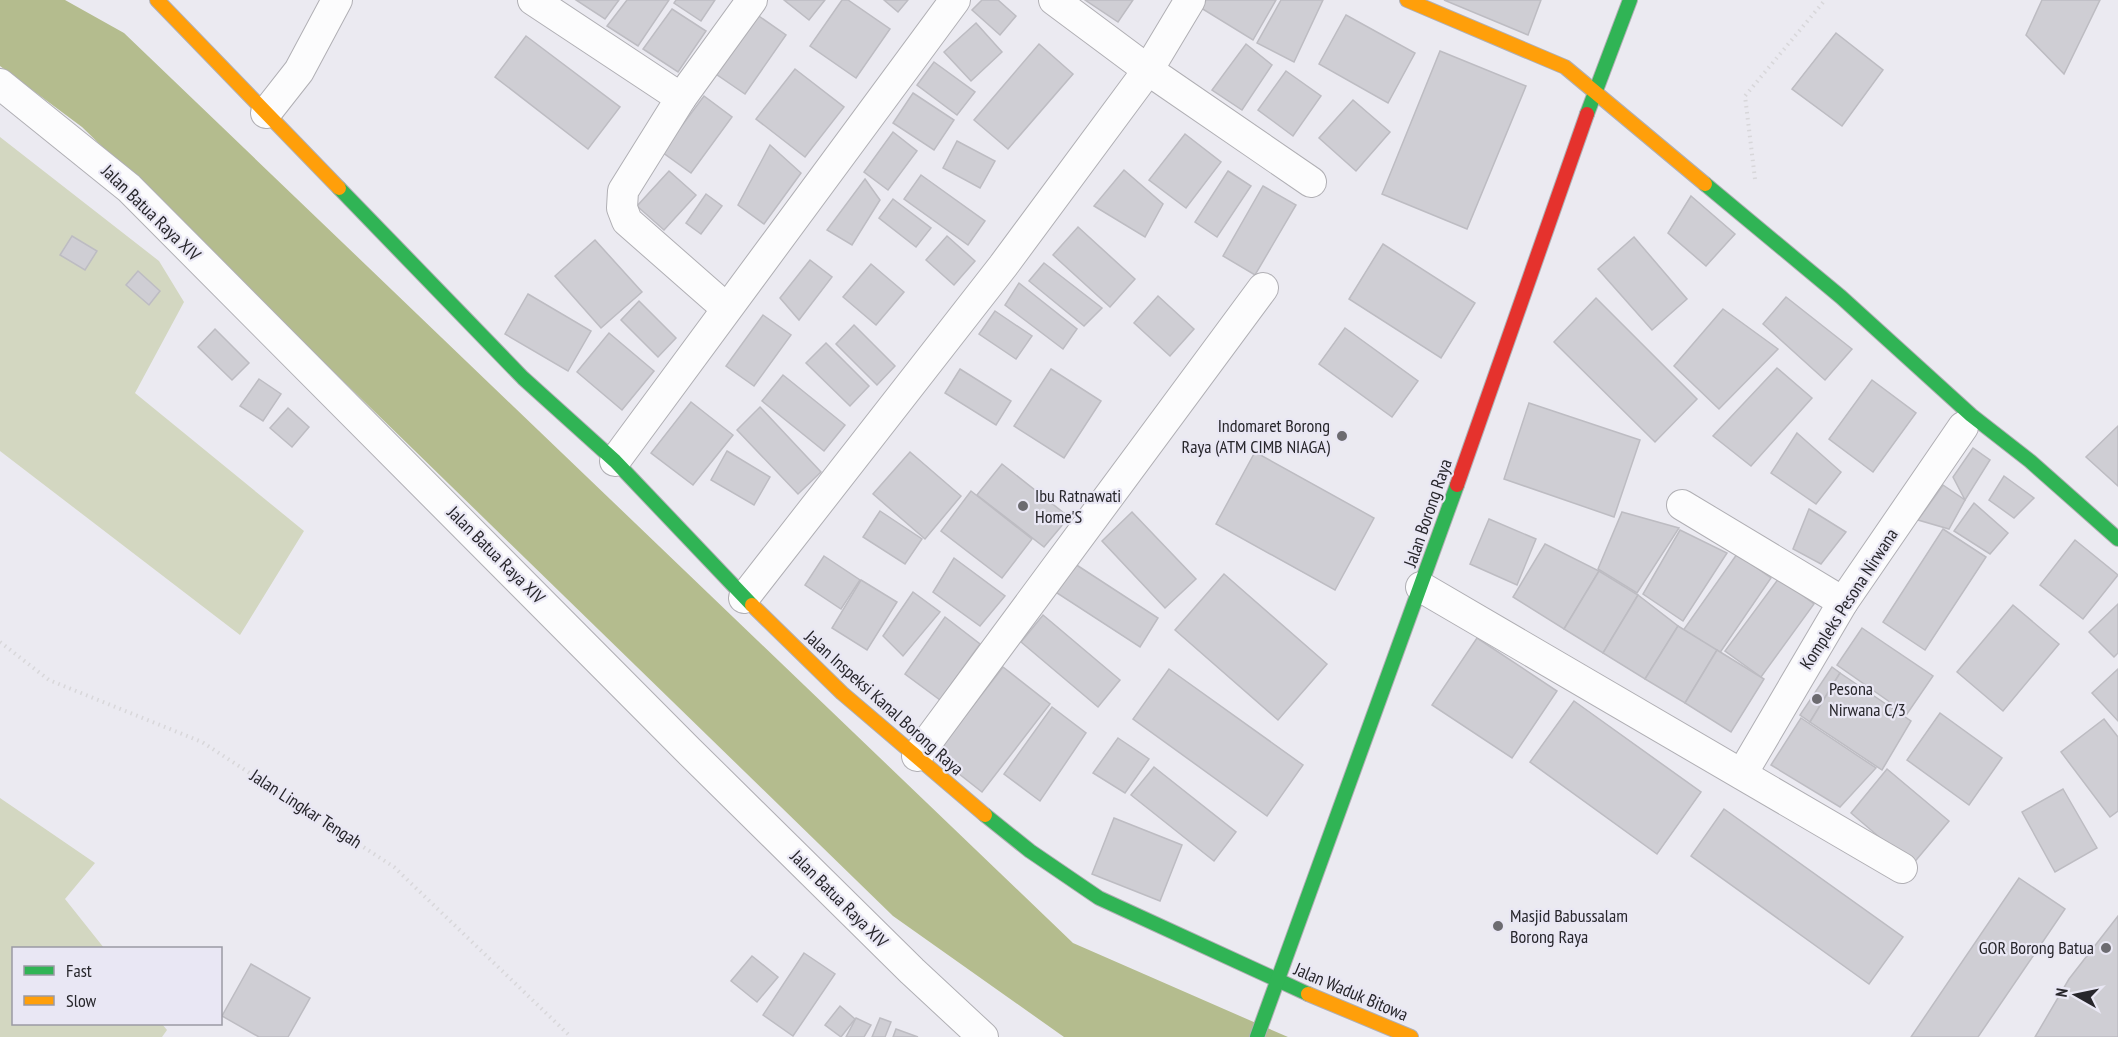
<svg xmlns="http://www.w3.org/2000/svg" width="2118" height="1037" font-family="'PT Sans Narrow',sans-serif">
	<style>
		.green { fill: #d3d7c1 }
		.water { fill: #b4bc8e }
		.building { fill: #cfced4; stroke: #bdbcc2; stroke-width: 1.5 }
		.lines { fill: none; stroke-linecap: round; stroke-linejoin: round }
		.street-casing { stroke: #b0afb4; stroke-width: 32 }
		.fast-casing { stroke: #b0afb4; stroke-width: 16 }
		.slow-casing { stroke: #b0afb4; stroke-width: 16 }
		.jam-casing { stroke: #b0afb4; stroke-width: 16 }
		.path { stroke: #d8d7da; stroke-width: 4; stroke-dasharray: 1.5 4.5; stroke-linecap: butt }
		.street { stroke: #fcfcfd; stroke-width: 30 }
		.fast { stroke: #30b455; stroke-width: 14 }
		.slow { stroke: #ff9f0a; stroke-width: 14 }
		.jam { stroke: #e5322d; stroke-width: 14 }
		.poi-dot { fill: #6c6b70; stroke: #e9e7f4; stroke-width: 2 }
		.labels { text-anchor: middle; stroke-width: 4.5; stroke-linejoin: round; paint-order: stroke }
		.street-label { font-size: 18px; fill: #27262b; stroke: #e9e7f4 }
		.poi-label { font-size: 18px; fill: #27262b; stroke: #e9e7f4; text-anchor: start }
	</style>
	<rect width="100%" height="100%" fill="#ebeaf1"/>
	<!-- green -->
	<g class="green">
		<path d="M 0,137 L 159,261 L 184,302 L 135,393 L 304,531 L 240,635 L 0,451 Z"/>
		<path d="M 0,798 L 95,863 L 65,899 L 104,948 L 14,948 L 14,1024 L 162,1024 L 167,1030 L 162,1037 L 0,1037 Z"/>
	</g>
	<!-- water -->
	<path class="water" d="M 0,0 L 65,0 L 124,33 L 1073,943 L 1288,1037 L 1064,1037 L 893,916 L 82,127 L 0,66 Z"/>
	<!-- building -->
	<g class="building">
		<path d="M 576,0 L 619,0 L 605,19 Z"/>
		<path d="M 627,0 L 669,0 L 638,46 L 607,26 Z"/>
		<path d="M 676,0 L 715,0 L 701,21 L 674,3 Z"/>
		<path d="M 784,0 L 825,0 L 809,20 Z"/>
		<path d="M 842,0 L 848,0 L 890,29 L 856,78 L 810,46 Z"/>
		<path d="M 884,0 L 908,0 L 898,12 Z"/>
		<path d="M 982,0 L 998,0 L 1016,16 L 1000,35 L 972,10 Z"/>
		<path d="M 1085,0 L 1133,0 L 1118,22 Z"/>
		<path d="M 1206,0 L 1276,0 L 1253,40 L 1201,8 Z"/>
		<path d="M 1281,0 L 1323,0 L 1294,62 L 1257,43 Z"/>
		<path d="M 1444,0 L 1541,0 L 1528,35 Z"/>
		<path d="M 2042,0 L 2100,0 L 2064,74 L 2026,35 Z"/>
		<path d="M 672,9 L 706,31 L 678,72 L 643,49 Z"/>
		<path d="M 753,12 L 786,35 L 745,94 L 713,72 Z"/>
		<path d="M 1346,15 L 1415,53 L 1388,103 L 1319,64 Z"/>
		<path d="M 976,23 L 1002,52 L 971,81 L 944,52 Z"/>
		<path d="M 1836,33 L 1883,70 L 1842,126 L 1792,89 Z"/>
		<path d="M 526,36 L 620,107 L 588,149 L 495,77 Z"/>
		<path d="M 1039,44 L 1073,74 L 1008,149 L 974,120 Z"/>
		<path d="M 1246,44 L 1272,65 L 1242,110 L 1212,90 Z"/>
		<path d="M 1440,51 L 1526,86 L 1467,229 L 1382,194 Z"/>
		<path d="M 934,62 L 975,92 L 957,115 L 917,85 Z"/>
		<path d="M 795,69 L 844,107 L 805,157 L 756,119 Z"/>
		<path d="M 1286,71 L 1321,96 L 1293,136 L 1258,110 Z"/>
		<path d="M 913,93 L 954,120 L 934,150 L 893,123 Z"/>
		<path d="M 704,96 L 732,117 L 691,173 L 662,152 Z"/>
		<path d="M 1353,100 L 1390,132 L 1356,171 L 1319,138 Z"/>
		<path d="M 893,132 L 917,151 L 888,190 L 864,172 Z"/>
		<path d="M 1185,134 L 1221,162 L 1186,208 L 1149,180 Z"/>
		<path d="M 957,141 L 995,161 L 980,188 L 943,168 Z"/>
		<path d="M 770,145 L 801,173 L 764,224 L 738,205 Z"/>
		<path d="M 1124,170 L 1163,204 L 1145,237 L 1094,206 Z"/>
		<path d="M 669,171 L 696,195 L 664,230 L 637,206 Z"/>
		<path d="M 1228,171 L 1251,186 L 1217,237 L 1195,222 Z"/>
		<path d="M 921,175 L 985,221 L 968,245 L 904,199 Z"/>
		<path d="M 865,179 L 880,200 L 852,245 L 827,230 Z"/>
		<path d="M 1263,186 L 1296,205 L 1255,275 L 1223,256 Z"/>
		<path d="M 706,194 L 722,206 L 701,234 L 686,223 Z"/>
		<path d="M 1691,196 L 1735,234 L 1706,266 L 1668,233 Z"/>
		<path d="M 893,199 L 931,228 L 916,247 L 879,218 Z"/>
		<path d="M 1078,227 L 1135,279 L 1110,307 L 1053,255 Z"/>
		<path d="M 72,236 L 97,251 L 85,270 L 60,255 Z"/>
		<path d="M 947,236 L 975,261 L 954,285 L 926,260 Z"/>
		<path d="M 1634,237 L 1687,299 L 1652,330 L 1598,269 Z"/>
		<path d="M 595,240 L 642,292 L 601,328 L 555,276 Z"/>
		<path d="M 1383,244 L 1475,303 L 1441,358 L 1349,299 Z"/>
		<path d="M 810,260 L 832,277 L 799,320 L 780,298 Z"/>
		<path d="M 1044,263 L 1102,308 L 1084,326 L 1029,281 Z"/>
		<path d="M 871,264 L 904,292 L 876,325 L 843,297 Z"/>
		<path d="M 138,271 L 160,291 L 149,305 L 126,285 Z"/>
		<path d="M 1019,283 L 1077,329 L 1063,349 L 1005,305 Z"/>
		<path d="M 528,294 L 591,331 L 568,371 L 505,334 Z"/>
		<path d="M 1158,296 L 1194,329 L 1170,356 L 1134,323 Z"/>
		<path d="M 1786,297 L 1852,349 L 1825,380 L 1763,324 Z"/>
		<path d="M 1596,298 L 1697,399 L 1655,442 L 1554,342 Z"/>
		<path d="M 639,301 L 676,338 L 658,357 L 621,320 Z"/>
		<path d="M 1723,309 L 1778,349 L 1719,409 L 1674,366 Z"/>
		<path d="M 995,311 L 1032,336 L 1016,359 L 979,334 Z"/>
		<path d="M 763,315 L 791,335 L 754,386 L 726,366 Z"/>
		<path d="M 854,325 L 895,366 L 877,385 L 836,344 Z"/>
		<path d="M 1345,328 L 1418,381 L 1392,417 L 1319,364 Z"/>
		<path d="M 215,329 L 249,363 L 232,380 L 198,347 Z"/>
		<path d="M 609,333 L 654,371 L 622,410 L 577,372 Z"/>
		<path d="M 826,343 L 869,386 L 850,406 L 806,363 Z"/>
		<path d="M 1777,368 L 1812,398 L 1751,466 L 1713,436 Z"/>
		<path d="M 960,369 L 1011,401 L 996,425 L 945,393 Z"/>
		<path d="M 1051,369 L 1101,401 L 1064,458 L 1014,426 Z"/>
		<path d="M 783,375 L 845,425 L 824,451 L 762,401 Z"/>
		<path d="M 259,379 L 281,394 L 263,421 L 240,406 Z"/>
		<path d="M 1872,380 L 1916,413 L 1873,472 L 1829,439 Z"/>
		<path d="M 691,402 L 733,435 L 693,485 L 651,453 Z"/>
		<path d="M 1529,403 L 1640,440 L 1614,517 L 1504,479 Z"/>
		<path d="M 760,407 L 821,472 L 798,494 L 737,430 Z"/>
		<path d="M 288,408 L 309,427 L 292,447 L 270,428 Z"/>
		<path d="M 2118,426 L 2118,486 L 2086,457 Z"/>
		<path d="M 1797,433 L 1841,472 L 1816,504 L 1771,473 Z"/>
		<path d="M 1973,448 L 1990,460 L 1965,500 L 1953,477 Z"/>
		<path d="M 727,451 L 770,477 L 754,505 L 711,480 Z"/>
		<path d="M 910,452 L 961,496 L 925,539 L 873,494 Z"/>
		<path d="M 1255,452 L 1374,518 L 1335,590 L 1216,524 Z"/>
		<path d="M 1002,464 L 1069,517 L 1044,547 L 977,495 Z"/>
		<path d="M 2004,476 L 2034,498 L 2014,518 L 1989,500 Z"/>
		<path d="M 1943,485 L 1965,500 L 1949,529 L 1918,520 Z"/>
		<path d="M 971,491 L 1032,539 L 1002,578 L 941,531 Z"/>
		<path d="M 1974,503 L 2008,533 L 1990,554 L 1954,531 Z"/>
		<path d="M 1809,509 L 1846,532 L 1821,564 L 1793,549 Z"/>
		<path d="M 880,511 L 922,539 L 905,564 L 863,537 Z"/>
		<path d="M 1132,512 L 1196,579 L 1165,608 L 1102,541 Z"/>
		<path d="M 1622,512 L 1679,528 L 1637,593 L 1598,569 Z"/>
		<path d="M 1489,519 L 1536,539 L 1517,585 L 1470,564 Z"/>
		<path d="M 1943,529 L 1986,557 L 1925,650 L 1883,622 Z"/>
		<path d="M 1680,530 L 1727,553 L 1683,621 L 1643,594 Z"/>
		<path d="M 2075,540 L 2118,575 L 2083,619 L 2040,585 Z"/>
		<path d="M 1545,544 L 1599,571 L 1564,629 L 1513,597 Z"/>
		<path d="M 1737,554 L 1771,578 L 1717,657 L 1682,632 Z"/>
		<path d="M 824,556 L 860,580 L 841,609 L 805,585 Z"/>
		<path d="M 954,558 L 1005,596 L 980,626 L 933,592 Z"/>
		<path d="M 1072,562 L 1158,618 L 1140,647 L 1054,591 Z"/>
		<path d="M 1599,571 L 1638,595 L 1603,653 L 1564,629 Z"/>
		<path d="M 1224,574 L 1327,664 L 1278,720 L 1175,630 Z"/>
		<path d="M 1779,578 L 1814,604 L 1761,677 L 1725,651 Z"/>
		<path d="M 861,580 L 897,602 L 867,650 L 832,628 Z"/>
		<path d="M 913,592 L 940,612 L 903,656 L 883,636 Z"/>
		<path d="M 1638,595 L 1678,626 L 1645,679 L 1603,653 Z"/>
		<path d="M 2118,604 L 2118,653 L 2114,657 L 2089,632 Z"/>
		<path d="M 2013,605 L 2059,644 L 2003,711 L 1957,672 Z"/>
		<path d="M 1043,615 L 1120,680 L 1098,707 L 1021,642 Z"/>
		<path d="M 945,617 L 980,644 L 940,700 L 905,674 Z"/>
		<path d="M 1678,626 L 1717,650 L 1685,703 L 1645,679 Z"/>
		<path d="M 1862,628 L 1933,676 L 1907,714 L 1837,665 Z"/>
		<path d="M 1477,638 L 1557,691 L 1512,758 L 1432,705 Z"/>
		<path d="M 1717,650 L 1764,679 L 1731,732 L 1685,703 Z"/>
		<path d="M 1003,667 L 1050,704 L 982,792 L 935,755 Z"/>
		<path d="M 1832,667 L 1840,673 L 1810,722 L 1800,715 Z"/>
		<path d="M 1169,669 L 1303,765 L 1267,816 L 1133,719 Z"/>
		<path d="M 2118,669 L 2118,721 L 2092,693 Z"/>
		<path d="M 1840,673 L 1911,721 L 1882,770 L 1810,722 Z"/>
		<path d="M 1574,701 L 1701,792 L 1657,854 L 1530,762 Z"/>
		<path d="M 1052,707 L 1086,733 L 1040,801 L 1004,774 Z"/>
		<path d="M 1940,713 L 2002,758 L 1969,805 L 1907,760 Z"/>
		<path d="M 1801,718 L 1876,768 L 1840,807 L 1771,765 Z"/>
		<path d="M 2104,719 L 2118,737 L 2118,811 L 2110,817 L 2061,752 Z"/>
		<path d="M 1118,738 L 1149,759 L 1125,793 L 1093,773 Z"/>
		<path d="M 1154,767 L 1236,832 L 1214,861 L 1131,795 Z"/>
		<path d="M 1887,769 L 1949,821 L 1912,865 L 1851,813 Z"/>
		<path d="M 2063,789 L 2097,848 L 2055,872 L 2022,812 Z"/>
		<path d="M 1724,809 L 1903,937 L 1869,984 L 1691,856 Z"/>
		<path d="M 1114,818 L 1182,845 L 1160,901 L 1092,874 Z"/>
		<path d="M 2019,878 L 2065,909 L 1978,1037 L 1911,1037 Z"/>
		<path d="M 2118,916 L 2118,1037 L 2035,1037 L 2069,979 Z"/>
		<path d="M 804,953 L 835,974 L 793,1036 L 763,1015 Z"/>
		<path d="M 752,956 L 778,977 L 757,1002 L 731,981 Z"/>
		<path d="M 251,964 L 310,998 L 288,1037 L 259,1037 L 222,1016 Z"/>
		<path d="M 840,1006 L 855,1019 L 841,1037 L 825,1025 Z"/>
		<path d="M 856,1018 L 871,1025 L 864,1037 L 846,1037 Z"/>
		<path d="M 880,1018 L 891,1022 L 885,1037 L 872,1037 Z"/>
		<path d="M 896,1029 L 918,1037 L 893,1037 Z"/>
	</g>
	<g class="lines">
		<!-- street casing -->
		<g class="street-casing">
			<g id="street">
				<path d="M 533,0 L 681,98"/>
				<path d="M 1190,0 L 1148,70 L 1311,182"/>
				<path d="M 0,84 L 129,188 L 688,750 L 912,971 L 983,1037"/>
				<path d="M 266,113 L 299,71 L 337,0"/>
				<path d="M 726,308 L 627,221 L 622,208 L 623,191 L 681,98 L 752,0"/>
				<path d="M 615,461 L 955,0"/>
				<path d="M 1682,505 L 1843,602"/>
				<path d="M 1421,587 L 1902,868"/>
				<path d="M 744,598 L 1003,266 L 1148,70 L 1054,0"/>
				<path d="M 917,756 L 1263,288"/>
				<path d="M 1742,774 L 1843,602 L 1963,427"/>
			</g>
		</g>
		<!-- fast casing -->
		<g class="fast-casing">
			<g id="fast">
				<path d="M 1587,114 L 1630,0"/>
				<path d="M 1705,184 L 1841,297 L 1971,415 L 2030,461 L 2118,539"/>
				<path d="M 339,188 L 523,378 L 615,461 L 752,605"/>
				<path d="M 985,815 L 1030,851 L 1099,898 L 1308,994"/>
				<path d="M 1257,1037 L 1457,485"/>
			</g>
		</g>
		<!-- slow casing -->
		<g class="slow-casing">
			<g id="slow">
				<path d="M 157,0 L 339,188"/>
				<path d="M 1407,0 L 1565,67 L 1705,184"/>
				<path d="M 752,605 L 842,693 L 985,815"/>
				<path d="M 1308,994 L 1411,1037"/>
			</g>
		</g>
		<!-- jam casing -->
		<g class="jam-casing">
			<path id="jam" d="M 1457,485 L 1587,114"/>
		</g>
		<!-- path -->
		<g class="path">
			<path d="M 1755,179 L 1745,96 L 1825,0"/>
			<path d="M 0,642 L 49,680 L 202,742 L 394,867 L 571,1037"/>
		</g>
		<!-- street -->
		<use href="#street" class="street"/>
		<!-- fast -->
		<use href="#fast" class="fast"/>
		<!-- slow -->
		<use href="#slow" class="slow"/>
		<!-- jam -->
		<use href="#jam" class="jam"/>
	</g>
	<!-- markers -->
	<g class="poi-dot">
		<circle cx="1342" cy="436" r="6"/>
		<circle cx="1023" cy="506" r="6"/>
		<circle cx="1817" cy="699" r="6"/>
		<circle cx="1498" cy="926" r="6"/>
		<circle cx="2106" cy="948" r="6"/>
	</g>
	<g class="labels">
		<!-- street labels -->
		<g class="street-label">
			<text transform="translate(151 213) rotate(44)" y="6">Jalan Batua Raya XIV</text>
			<text transform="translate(1428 513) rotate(-71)" y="6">Jalan Borong Raya</text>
			<text transform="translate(496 555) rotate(45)" y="6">Jalan Batua Raya XIV</text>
			<text transform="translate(1849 599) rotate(-57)" y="6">Kompleks Pesona Nirwana</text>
			<text transform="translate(884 703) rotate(42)" y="6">Jalan Inspeksi Kanal Borong Raya</text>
			<text transform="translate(306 809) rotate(33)" y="6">Jalan Lingkar Tengah</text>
			<text transform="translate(839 899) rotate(45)" y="6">Jalan Batua Raya XIV</text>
			<text transform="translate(1351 992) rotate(23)" y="6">Jalan Waduk Bitowa</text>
		</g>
		<!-- poi labels -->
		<g class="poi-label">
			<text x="1330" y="432" text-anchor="end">Indomaret Borong<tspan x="1330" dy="21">Raya (ATM CIMB NIAGA)</tspan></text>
			<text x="1035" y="502">Ibu Ratnawati<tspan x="1035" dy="21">Home'S</tspan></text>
			<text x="1829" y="695">Pesona<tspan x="1829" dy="21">Nirwana C/3</tspan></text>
			<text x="1510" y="922">Masjid Babussalam<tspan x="1510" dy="21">Borong Raya</tspan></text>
			<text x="2094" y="954" text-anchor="end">GOR Borong Batua</text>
		</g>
	</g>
	<!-- legend -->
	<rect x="12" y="947" width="210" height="78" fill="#e9e7f4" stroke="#9b9aa4" stroke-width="1.5"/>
	<rect x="24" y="966" width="30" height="9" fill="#30b455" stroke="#9b9aa4" stroke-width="1.5"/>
	<text x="66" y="977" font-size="18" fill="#27262b">Fast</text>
	<rect x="24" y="996" width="30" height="9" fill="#ff9f0a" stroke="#9b9aa4" stroke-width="1.5"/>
	<text x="66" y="1007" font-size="18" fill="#27262b">Slow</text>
	<!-- north arrow -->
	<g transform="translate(2076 995) rotate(279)" stroke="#e9e7f4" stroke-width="4.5" paint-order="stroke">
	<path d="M0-4.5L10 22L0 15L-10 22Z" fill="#27262b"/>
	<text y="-9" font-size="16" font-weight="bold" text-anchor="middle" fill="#27262b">N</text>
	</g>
</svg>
